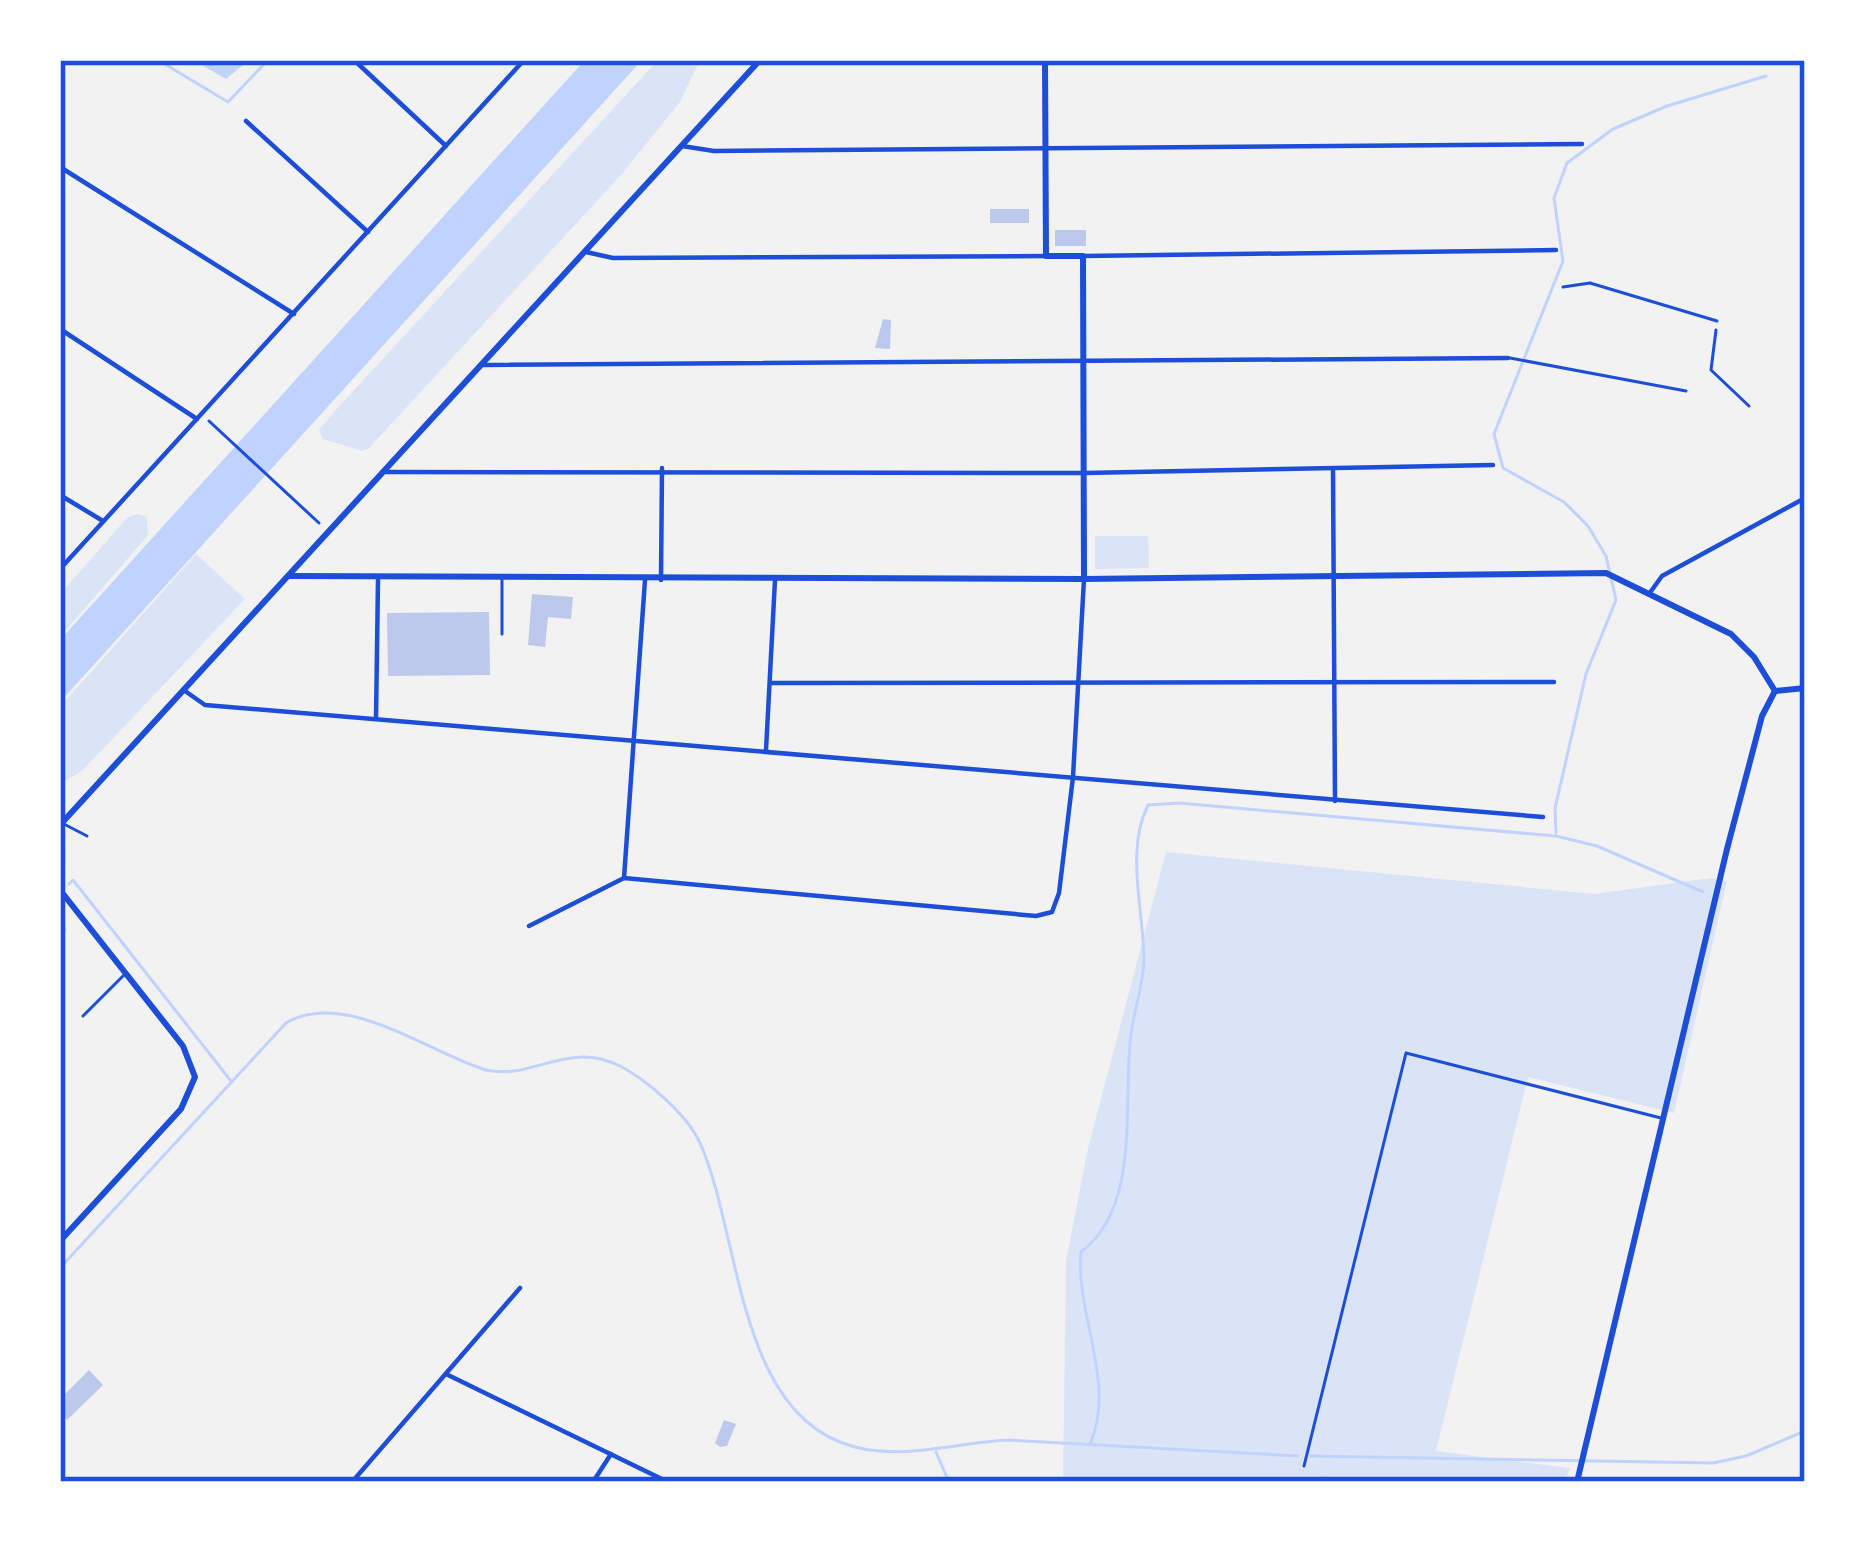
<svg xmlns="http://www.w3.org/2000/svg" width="1865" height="1542" font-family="Arial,sans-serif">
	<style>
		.green { fill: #dbe4f7 }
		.water { fill: #bfd3fe }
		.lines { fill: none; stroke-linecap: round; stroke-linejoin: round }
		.stream { stroke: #bfd3fe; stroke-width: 3 }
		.building { fill: #bdc9ec }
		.path { stroke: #1d4ed8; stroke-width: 3 }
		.service { stroke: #1d4ed8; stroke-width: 3 }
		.minor { stroke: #1d4ed8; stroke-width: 4.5 }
		.tertiary { stroke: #1d4ed8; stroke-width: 6 }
		.neatline { fill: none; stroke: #1d4ed8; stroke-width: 4.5 }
	</style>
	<rect width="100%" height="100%" fill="#f2f2f2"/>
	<!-- green -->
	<g class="green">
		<path d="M 658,60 L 700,60 L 680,102 L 621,175 L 369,448 L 362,451 L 323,439 L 319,430 L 333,413 Z"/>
		<path d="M 137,514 L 147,517 L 148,535 L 60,637 L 60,594 L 128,517 Z"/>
		<path d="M 1095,536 L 1148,536 L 1149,568 L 1095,569 Z"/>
		<path d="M 196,554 L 245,599 L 82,771 L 60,784 L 60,707 Z"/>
		<path d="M 1166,852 L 1594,894 L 1711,878 L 1727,881 L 1674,1113 L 1528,1077 L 1436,1451 L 1570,1468 L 1565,1482 L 1063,1482 L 1066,1261 L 1088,1148 Z"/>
	</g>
	<!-- water -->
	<g class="water">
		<path d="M 193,60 L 249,60 L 226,79 Z"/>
		<path d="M 585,60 L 642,60 L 60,702 L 60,640 Z"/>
	</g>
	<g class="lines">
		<!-- stream -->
		<g class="stream">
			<path d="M 158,60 L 228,102 L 268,60"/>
			<path d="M 1556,833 L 1555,808 L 1586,674 L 1616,600 L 1606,556 L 1588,526 L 1564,502 L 1503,468 L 1494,434 L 1563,261 L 1554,198 L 1567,163 L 1613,129 L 1667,106 L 1766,76"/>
			<path d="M 69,884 L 73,880 L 231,1081"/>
			<path d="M 60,918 L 65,930 L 60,935"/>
			<path d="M 60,1268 L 286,1023 C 344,988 429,1053 486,1070 C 535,1080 566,1040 620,1066 C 647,1080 686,1114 699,1141 C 741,1230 735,1417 855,1447 C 906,1460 958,1442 1009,1440 L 1298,1456"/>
			<path d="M 1090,1444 C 1117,1383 1075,1315 1081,1252 C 1142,1206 1122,1103 1131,1034 C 1134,1010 1143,986 1144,961 C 1144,912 1125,850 1148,805 L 1179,803 L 1556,836 L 1597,846 L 1703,892"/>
			<path d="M 936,1452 L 949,1482"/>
			<path d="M 1310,1456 L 1713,1463 L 1746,1456 L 1805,1431"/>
			<path d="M 1317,1482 L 1321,1478"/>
		</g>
	</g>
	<!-- building -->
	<g class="building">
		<rect x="990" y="209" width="39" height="14"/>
		<rect x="1055" y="230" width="31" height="16"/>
		<path d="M 883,319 L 891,320 L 890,349 L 875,348 Z"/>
		<path d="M 532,594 L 573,597 L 571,619 L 548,617 L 545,647 L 528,645 Z"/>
		<path d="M 489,612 L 490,675 L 388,676 L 387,613 Z"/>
		<path d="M 89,1370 L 103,1385 L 67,1420 L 60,1412 L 60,1399 Z"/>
		<path d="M 724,1420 L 736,1424 L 727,1446 L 720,1447 L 715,1443 Z"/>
	</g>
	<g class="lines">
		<!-- path -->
		<g class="path">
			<path d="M 1716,330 L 1711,370 L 1749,406"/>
			<path d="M 209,421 L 319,523"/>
		</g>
		<!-- service -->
		<g class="service">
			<path d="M 1563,287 L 1590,283 L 1717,321"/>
			<path d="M 1510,358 L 1686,391"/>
			<path d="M 502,580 L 502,634"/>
			<path d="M 62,823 L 87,836"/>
			<path d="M 83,1016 L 124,975"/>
			<path d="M 1304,1466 L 1406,1053 L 1661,1118"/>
		</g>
		<!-- minor -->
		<g class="minor">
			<path d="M 354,60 L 446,146"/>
			<path d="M 246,121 L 368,232"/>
			<path d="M 682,146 L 714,151 L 1582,144"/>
			<path d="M 60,167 L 294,314"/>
			<path d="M 586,252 L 613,258 L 1046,256"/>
			<path d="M 1083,256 L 1556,250"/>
			<path d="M 60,329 L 197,419"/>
			<path d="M 483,365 L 1508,358"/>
			<path d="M 1333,470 L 1335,801"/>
			<path d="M 385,472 L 1084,473 L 1493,465"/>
			<path d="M 60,495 L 103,521"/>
			<path d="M 60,569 L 524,60"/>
			<path d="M 661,580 L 662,468"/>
			<path d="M 1649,594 L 1662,576 L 1805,498"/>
			<path d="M 771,683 L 1554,682"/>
			<path d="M 185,691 L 205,705 L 1543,817"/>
			<path d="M 376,719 L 378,580"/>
			<path d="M 766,750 L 775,580"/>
			<path d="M 624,878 L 645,580"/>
			<path d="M 529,926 L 624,878 L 1036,916 L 1052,912 L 1059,893 L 1073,777 L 1084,579"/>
			<path d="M 446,1374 L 668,1482"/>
			<path d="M 352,1482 L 520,1288"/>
			<path d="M 593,1482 L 611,1454"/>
		</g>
		<!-- tertiary -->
		<g class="tertiary">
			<path d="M 1045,60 L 1046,256 L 1083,256 L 1084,577"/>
			<path d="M 290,576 L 1084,579 L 1606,573 L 1731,634 L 1754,657 L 1775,691"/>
			<path d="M 1775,691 L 1805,688"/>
			<path d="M 60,825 L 760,60"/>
			<path d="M 60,890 L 183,1046 L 195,1077 L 181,1109 L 60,1241"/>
			<path d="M 1577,1482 L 1727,849 L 1762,716 L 1775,691"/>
		</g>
	</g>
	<!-- border -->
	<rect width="1865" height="1542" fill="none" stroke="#ffffff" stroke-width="126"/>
	<rect x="63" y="63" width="1739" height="1416" class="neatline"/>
</svg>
